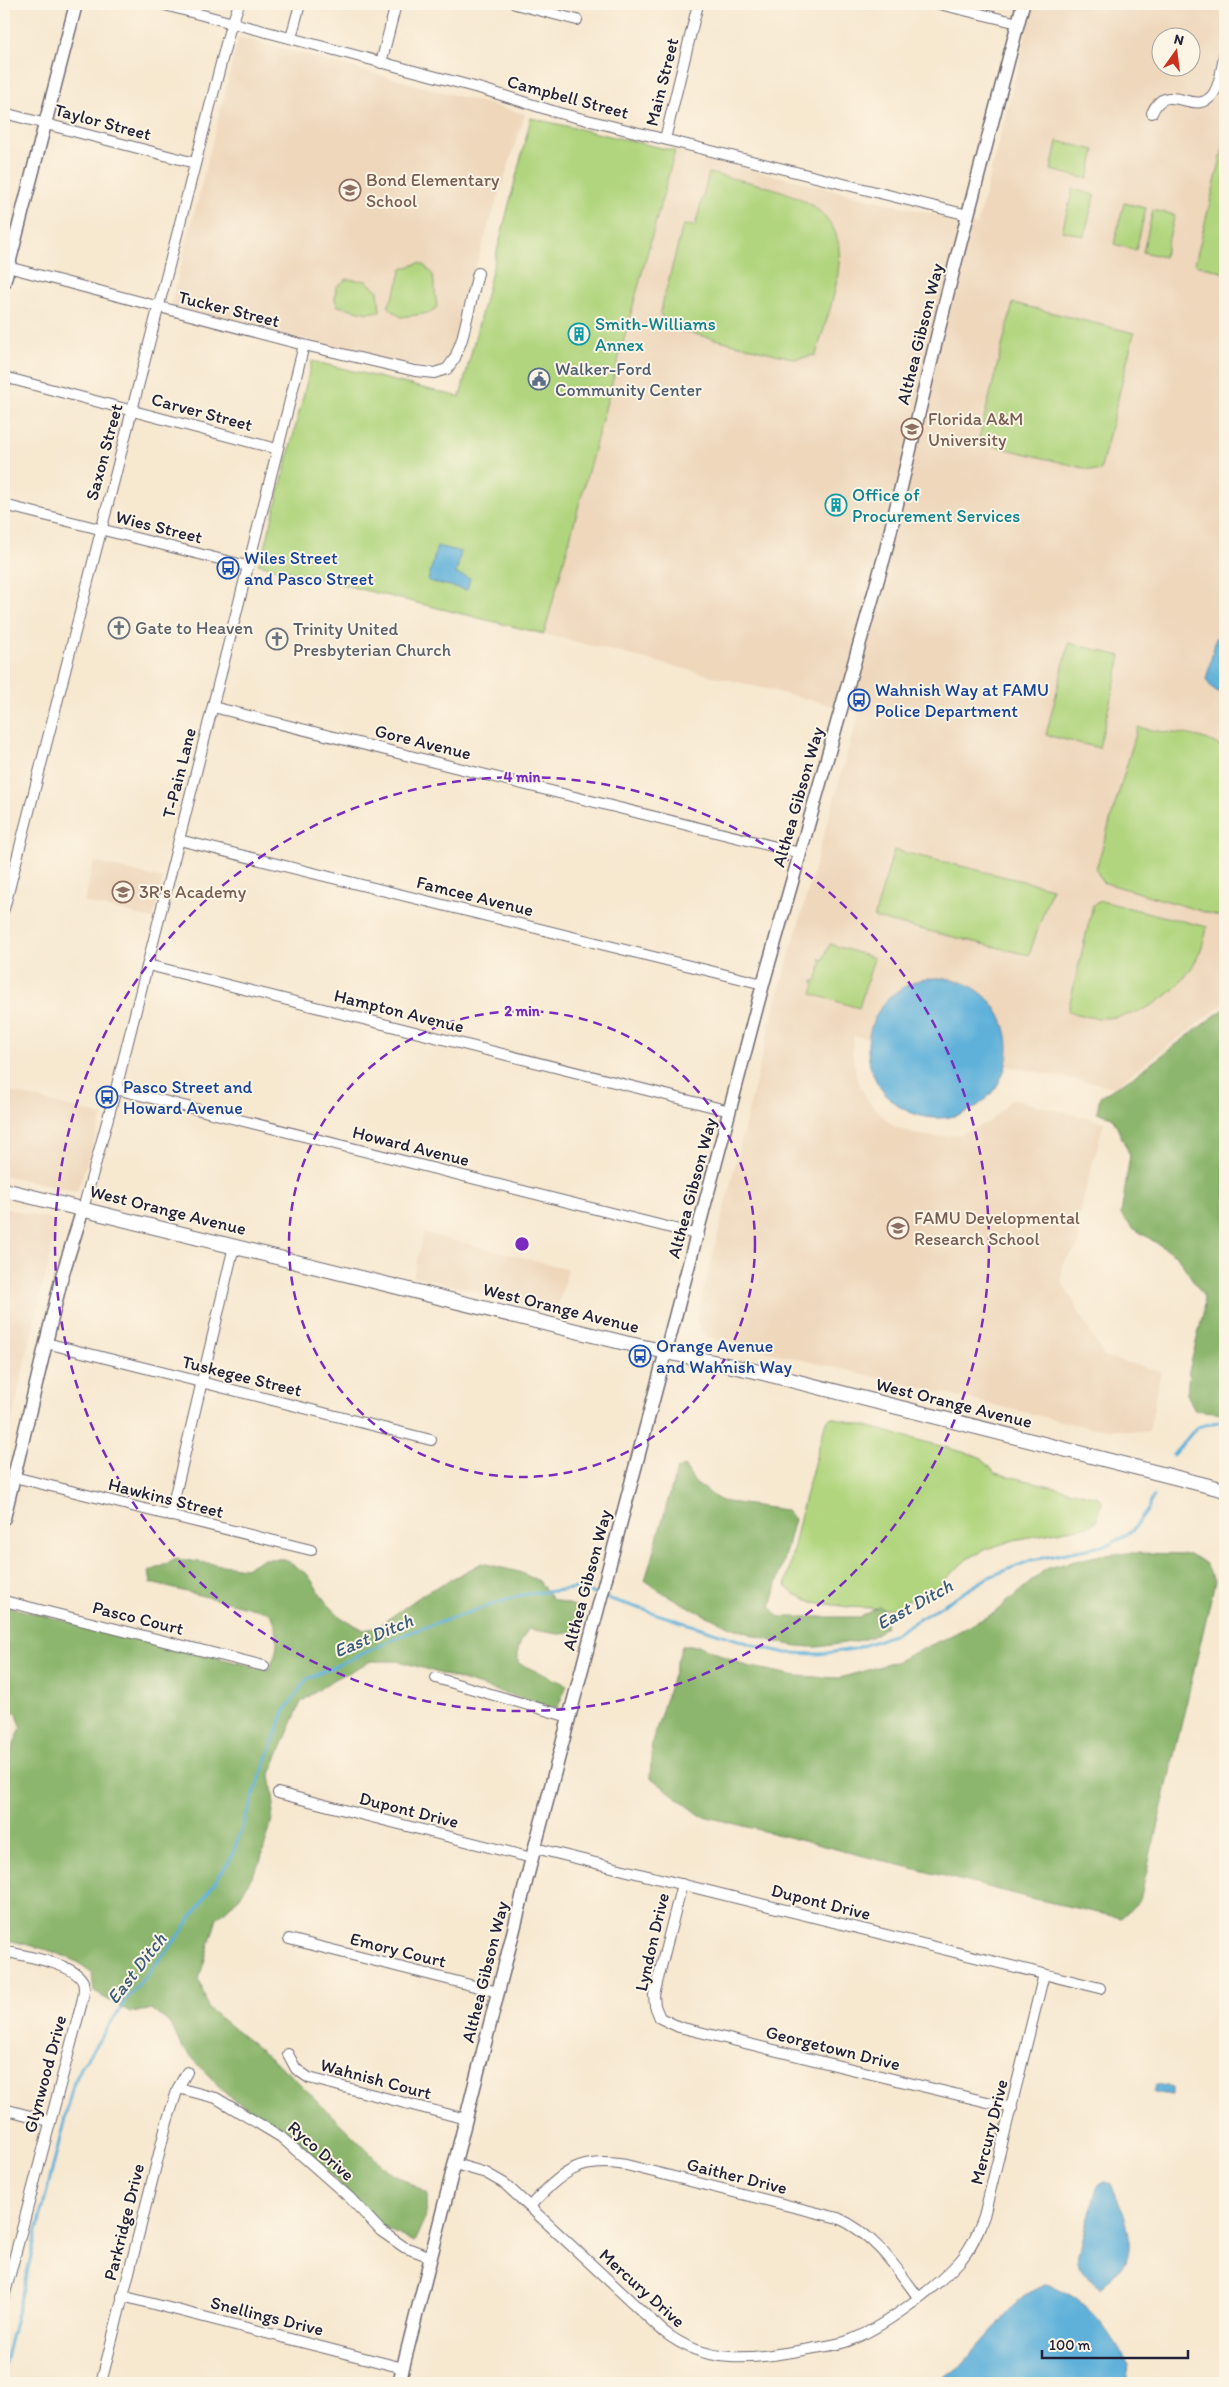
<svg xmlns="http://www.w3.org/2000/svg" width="1229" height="2387" font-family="Itim,sans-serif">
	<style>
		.built { fill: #eed7bb; fill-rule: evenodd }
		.green { fill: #b1d57e; stroke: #6a7c5c }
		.forest { fill: #8cb66d; stroke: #576c54 }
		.water { fill: #5eb1da; stroke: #406a8a }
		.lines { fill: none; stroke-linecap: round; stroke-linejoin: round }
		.stream { stroke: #5eb1da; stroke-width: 3 }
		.minor-casing { stroke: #6d676f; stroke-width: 12 }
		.tertiary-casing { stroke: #6d676f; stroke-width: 15 }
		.secondary-casing { stroke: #6d676f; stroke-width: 16 }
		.minor { stroke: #fff; stroke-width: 10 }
		.tertiary { stroke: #fff; stroke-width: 12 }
		.secondary { stroke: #fff; stroke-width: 14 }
		.ring { fill: none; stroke: #7b2cbf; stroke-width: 2.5; stroke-dasharray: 9 6 }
		.labels { text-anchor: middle; stroke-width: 4; stroke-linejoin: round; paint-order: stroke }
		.street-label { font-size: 18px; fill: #22223b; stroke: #fcf5e5 }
		.education-label { font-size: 18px; fill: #785e54; stroke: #fcf5e5; text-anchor: start }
		.culture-label { font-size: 18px; fill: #0d838f; stroke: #fcf5e5; text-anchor: start }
		.service-label { font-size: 18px; fill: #4e5e75; stroke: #fcf5e5; text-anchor: start }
		.transit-label { font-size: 18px; fill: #164399; stroke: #fcf5e5; text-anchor: start }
		.worship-label { font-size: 18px; fill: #5b616d; stroke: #fcf5e5; text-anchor: start }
		.water-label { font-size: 19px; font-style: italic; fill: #3a5b7b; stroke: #fcf5e5 }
		.centre { fill: #7b2cbf; stroke: #fcf5e5; stroke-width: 2.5 }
		.ring-label { font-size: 15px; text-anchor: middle; font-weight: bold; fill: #7b2cbf; stroke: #fcf5e5; stroke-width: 4; stroke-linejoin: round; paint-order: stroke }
	</style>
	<rect width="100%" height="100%" fill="#fcf5e5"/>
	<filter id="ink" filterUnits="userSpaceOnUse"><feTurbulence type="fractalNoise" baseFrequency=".02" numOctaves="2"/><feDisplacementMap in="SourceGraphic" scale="10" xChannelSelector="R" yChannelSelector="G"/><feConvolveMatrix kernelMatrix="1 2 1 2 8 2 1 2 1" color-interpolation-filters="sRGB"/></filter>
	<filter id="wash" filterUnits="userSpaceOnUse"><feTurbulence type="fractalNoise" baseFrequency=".0096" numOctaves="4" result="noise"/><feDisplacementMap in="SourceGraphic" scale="20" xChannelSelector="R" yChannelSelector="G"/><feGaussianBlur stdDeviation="1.12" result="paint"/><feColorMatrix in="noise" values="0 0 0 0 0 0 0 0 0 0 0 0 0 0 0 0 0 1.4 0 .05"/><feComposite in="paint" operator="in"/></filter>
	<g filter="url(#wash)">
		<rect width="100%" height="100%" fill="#f7e8d0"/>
		<!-- built -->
		<g class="built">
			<path d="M 1034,4 L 1225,4 L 1225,1003 L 1114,1087 L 854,1036 L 852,1051 L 857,1079 L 866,1098 L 879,1113 L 895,1127 L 914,1134 L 938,1137 L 960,1134 L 989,1122 L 1012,1099 L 1104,1122 L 1076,1225 L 1080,1244 L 1063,1263 L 1061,1280 L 1104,1357 L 1161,1371 L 1149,1432 L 1091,1428 L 706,1337 L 696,1322 L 704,1290 L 771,1020 L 859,712 L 544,634 L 675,151 L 977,225 ZM 1162,38 L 1192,38 L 1192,68 L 1162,68 Z"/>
			<path d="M 239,37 L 525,114 L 476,265 L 453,353 L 444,365 L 438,369 L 408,365 L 174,307 L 171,304 Z"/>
			<path d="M 94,862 L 163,879 L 153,919 L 84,902 Z"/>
			<path d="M 4,1090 L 104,1116 L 99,1126 L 77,1192 L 4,1175 Z"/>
			<path d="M 4,1208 L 58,1221 L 4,1454 Z"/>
			<path d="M 424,1233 L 568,1269 L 557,1311 L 413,1276 Z"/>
		</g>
		<!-- green -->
		<g class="green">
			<path d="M 531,118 L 675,151 L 544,634 L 258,564 L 263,556 L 312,361 L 460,397 Z"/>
			<path d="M 1057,141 L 1095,150 L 1088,179 L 1051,170 Z"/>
			<path d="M 1225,141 L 1225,273 L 1195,264 Z"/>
			<path d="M 709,173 C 758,186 846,192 839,263 C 837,294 824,326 816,355 L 796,359 L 666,327 L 660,313 L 683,225 L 695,226 Z"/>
			<path d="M 1073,189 L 1095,195 L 1084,236 L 1062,231 Z"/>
			<path d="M 1124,203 L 1146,208 L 1136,250 L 1114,244 Z"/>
			<path d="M 1153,210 L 1175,215 L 1164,257 L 1143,252 Z"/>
			<path d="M 419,263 L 424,265 L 433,275 L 437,307 L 430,313 L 401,317 L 388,307 L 395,292 L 402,269 Z"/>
			<path d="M 347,279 L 366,281 L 378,291 L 380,311 L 368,313 L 338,306 L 335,300 L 336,287 Z"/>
			<path d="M 1013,303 L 1134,333 L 1100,472 L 978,442 Z"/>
			<path d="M 1069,643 L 1121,656 L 1099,748 L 1046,735 Z"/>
			<path d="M 1138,727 C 1167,736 1199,729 1225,750 L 1225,918 L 1102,882 L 1096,869 Z"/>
			<path d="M 894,850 L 1052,888 L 1029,955 L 874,918 Z"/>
			<path d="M 1101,901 L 1207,927 C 1197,991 1129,1036 1068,1011 L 1093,905 Z"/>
			<path d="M 830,944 L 874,958 L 859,1008 L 812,994 L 815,984 L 813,983 L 813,981 L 816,981 L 822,962 L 820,959 L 823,960 Z"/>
			<path d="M 832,1417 L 974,1455 L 982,1458 L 995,1473 L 1098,1497 L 1102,1502 L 1096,1521 L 1089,1526 L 1014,1540 L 987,1549 L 967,1559 L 939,1585 L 893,1609 L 848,1607 L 813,1602 L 796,1595 L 787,1588 L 786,1583 L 804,1500 L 826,1421 Z"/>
		</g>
		<!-- forest -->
		<g class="forest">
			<path d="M 1225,1008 L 1225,1412 L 1223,1413 L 1195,1410 L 1187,1394 L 1189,1371 L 1203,1314 L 1204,1297 L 1177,1256 L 1133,1228 L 1121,1215 L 1130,1155 L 1112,1117 L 1097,1112 L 1100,1097 L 1137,1074 Z"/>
			<path d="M 684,1466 L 695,1483 L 721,1501 L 785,1510 L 794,1519 L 771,1607 L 779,1617 L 860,1617 L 880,1606 L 886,1613 L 886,1626 C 874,1639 861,1640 845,1643 C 836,1644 827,1646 818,1647 C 766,1649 688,1610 645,1581 L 677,1469 Z"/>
			<path d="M 1130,1553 L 1189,1554 L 1205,1563 L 1215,1581 L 1140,1900 L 1121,1918 L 1035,1899 L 700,1815 L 650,1777 L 652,1743 L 682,1646 L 700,1646 L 747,1666 L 796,1676 L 840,1678 L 895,1662 L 954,1634 L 994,1613 L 1047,1568 L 1100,1555 Z"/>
			<path d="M 176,1559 L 245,1568 L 263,1559 L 284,1559 L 308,1575 L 325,1601 L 342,1618 L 364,1630 L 377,1627 L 425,1593 L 482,1563 L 519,1572 L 539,1581 L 552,1599 L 585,1609 L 576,1633 L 558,1634 L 528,1629 L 518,1647 L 518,1663 L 567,1685 L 557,1709 L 399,1661 L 371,1661 L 331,1681 L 301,1702 L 270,1774 L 274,1805 L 271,1824 L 260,1862 L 240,1897 L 217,1918 L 199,1979 L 208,2008 L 291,2075 L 386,2169 L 428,2194 L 424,2220 L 414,2242 L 382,2227 L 287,2131 L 227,2095 L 181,2046 L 171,2024 L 153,2010 L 130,2012 L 94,1992 L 92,1973 C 68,1952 35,1947 4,1939 L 4,1768 L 21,1727 L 17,1714 L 4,1709 L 4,1606 L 268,1670 C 280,1652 279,1632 271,1613 L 151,1583 L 149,1572 Z"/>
		</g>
		<!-- water -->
		<g class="water">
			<path d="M 437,546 L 461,552 L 456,574 L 470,578 L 467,590 L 428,581 Z"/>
			<path d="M 1225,637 L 1225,696 L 1212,688 L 1206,680 L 1216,638 Z"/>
			<circle cx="938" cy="1048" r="70"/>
			<path d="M 1156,2084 L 1172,2087 L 1172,2095 L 1153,2092 Z"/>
			<path d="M 1105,2182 L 1111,2184 C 1120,2205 1135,2233 1127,2257 C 1122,2269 1110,2278 1101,2288 L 1079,2269 L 1077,2261 L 1097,2187 L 1100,2183 Z"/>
			<path d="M 1047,2284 C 1087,2297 1108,2331 1129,2365 L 1126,2383 L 927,2383 L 957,2370 L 1023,2296 Z"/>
		</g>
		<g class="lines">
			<!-- stream -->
			<g class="stream">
				<path d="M 1173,1455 L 1197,1427 L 1225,1420"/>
				<path d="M 604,1597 L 760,1647 L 786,1653 L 820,1654 L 854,1649 L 893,1635 L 989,1577 L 1032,1560 L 1111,1544 L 1132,1531 L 1147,1511 L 1153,1497"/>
				<path d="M 4,2366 L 73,2085 L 83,2064 L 127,1999 L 181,1933 L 231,1858 L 284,1712 L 307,1679 L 408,1633 L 521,1595 L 578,1588 L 598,1595"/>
			</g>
		</g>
	</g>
	<g filter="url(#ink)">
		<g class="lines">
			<!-- minor casing -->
			<g class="minor-casing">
				<g id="minor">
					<path d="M 161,4 L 482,89 L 559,113 L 968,215"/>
					<path d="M 515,4 L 577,20"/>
					<path d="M 939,4 L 1018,23"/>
					<path d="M 291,38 L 300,4"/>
					<path d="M 381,63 L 396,4"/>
					<path d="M 4,113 L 195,163"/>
					<path d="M 1152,113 C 1167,77 1196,120 1214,93 C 1221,82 1222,64 1225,52"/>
					<path d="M 665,139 L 698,4"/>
					<path d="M 4,266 L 304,345 L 415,371 L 434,373 L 447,369 L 455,358 L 462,339 L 478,273"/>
					<path d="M 4,377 L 277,449"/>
					<path d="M 4,505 L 247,566"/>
					<path d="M 213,707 L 800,853"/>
					<path d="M 179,840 L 763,984"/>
					<path d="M 4,909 L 229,32 L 239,4"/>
					<path d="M 148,965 L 730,1111"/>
					<path d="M 116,1089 L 699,1235"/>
					<path d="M 83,1209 L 116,1089 L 304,345"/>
					<path d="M 46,1343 L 431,1440"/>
					<path d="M 14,1477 L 311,1550"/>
					<path d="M 170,1516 L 234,1246"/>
					<path d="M 4,1601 L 264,1666"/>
					<path d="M 436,1678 L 569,1717"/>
					<path d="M 278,1793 L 532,1858"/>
					<path d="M 535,1848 L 1100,1988"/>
					<path d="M 682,1884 L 654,1995 L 655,2006 L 660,2018 L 679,2027 L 1012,2108"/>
					<path d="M 289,1939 L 498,1992"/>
					<path d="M 4,1951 C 23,1956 75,1963 83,1982 C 85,1989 84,1995 82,2002 L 4,2297"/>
					<path d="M 288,2054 L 296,2069 L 309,2078 L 466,2119"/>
					<path d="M 178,2088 L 216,2098 L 281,2137 L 350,2198 L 381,2231 L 404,2247 L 431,2257"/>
					<path d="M 4,2109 L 49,2121"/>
					<path d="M 455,2164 L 486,2173 L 505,2184 L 663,2331 C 707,2366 751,2359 804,2350 C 818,2347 834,2346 848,2341 C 883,2328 934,2289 959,2262 C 971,2249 978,2232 984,2216 L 1044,1974"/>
					<path d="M 530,2206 C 562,2173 577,2157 626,2165 L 838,2218 C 874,2234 895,2266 918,2297"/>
					<path d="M 122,2296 L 403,2368"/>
					<path d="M 101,2383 L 167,2122 L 178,2088 L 187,2072"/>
				</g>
			</g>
			<!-- tertiary casing -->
			<g class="tertiary-casing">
				<g id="tertiary">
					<path d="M 4,283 L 76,4"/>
					<path d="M 4,1518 L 62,1276 L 83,1209"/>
					<path d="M 399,2383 L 532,1858 L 763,984 L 885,554 L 948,291 L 1023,4"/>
				</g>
			</g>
			<!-- secondary casing -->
			<g class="secondary-casing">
				<path id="secondary" d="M 4,1190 L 625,1343 L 755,1371 L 1225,1490"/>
			</g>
			<!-- minor -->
			<use href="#minor" class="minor"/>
			<!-- tertiary -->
			<use href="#tertiary" class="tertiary"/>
			<!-- secondary -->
			<use href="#secondary" class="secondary"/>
		</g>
	</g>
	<!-- distance rings -->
	<g class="ring">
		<circle cx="522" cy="1244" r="233"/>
		<circle cx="522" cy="1244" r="467"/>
	</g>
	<!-- icons -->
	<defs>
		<g id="school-ring" transform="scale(1.125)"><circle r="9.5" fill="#fcf5e5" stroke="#8d6e63" stroke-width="1.5"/><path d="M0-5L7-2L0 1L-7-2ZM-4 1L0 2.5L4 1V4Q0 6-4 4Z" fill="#8d6e63"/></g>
		<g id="building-ring" transform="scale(1.125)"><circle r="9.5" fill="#fcf5e5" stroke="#0f9aa8" stroke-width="1.5"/><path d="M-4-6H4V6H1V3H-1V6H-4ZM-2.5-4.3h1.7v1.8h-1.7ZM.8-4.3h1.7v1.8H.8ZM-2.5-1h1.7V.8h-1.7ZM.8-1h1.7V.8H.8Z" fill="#0f9aa8"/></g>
		<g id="civic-ring" transform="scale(1.125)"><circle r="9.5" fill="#fcf5e5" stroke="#5c6f8a" stroke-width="1.5"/><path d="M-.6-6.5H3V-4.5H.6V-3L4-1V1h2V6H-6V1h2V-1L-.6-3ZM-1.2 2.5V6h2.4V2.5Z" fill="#5c6f8a"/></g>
		<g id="university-ring" transform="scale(1.125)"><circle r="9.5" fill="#fcf5e5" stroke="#8d6e63" stroke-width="1.5"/><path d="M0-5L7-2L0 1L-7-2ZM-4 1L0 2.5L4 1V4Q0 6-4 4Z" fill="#8d6e63"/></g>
		<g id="bus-ring" transform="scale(1.125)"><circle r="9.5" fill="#fcf5e5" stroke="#1a4fb4" stroke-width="1.5"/><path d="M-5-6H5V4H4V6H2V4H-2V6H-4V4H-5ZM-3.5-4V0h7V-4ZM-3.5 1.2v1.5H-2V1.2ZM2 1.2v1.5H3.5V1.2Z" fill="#1a4fb4"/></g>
		<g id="church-ring" transform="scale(1.125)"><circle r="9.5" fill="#fcf5e5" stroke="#6b7280" stroke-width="1.5"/><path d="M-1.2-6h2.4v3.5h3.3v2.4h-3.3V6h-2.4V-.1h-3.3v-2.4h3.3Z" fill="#6b7280"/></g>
	</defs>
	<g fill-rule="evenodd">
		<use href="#school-ring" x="350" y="190"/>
		<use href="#building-ring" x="579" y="334"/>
		<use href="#civic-ring" x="539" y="379"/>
		<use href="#university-ring" x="912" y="429"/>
		<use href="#building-ring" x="836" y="505"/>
		<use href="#bus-ring" x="228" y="568"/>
		<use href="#church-ring" x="119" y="628"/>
		<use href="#church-ring" x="277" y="639"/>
		<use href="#bus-ring" x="859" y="700"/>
		<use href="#school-ring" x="123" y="892"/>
		<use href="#bus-ring" x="107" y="1097"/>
		<use href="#school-ring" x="898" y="1228"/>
		<use href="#bus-ring" x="640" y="1356"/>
	</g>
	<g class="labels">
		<!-- street labels -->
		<g class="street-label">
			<text transform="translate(662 82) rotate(-76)" y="6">Main Street</text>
			<text transform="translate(568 97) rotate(15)" y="6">Campbell Street</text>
			<text transform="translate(103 122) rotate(15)" y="6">Taylor Street</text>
			<text transform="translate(229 309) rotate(14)" y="6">Tucker Street</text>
			<text transform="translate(920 334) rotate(-76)" y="6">Althea Gibson Way</text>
			<text transform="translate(202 412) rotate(15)" y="6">Carver Street</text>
			<text transform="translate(104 452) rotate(-75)" y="6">Saxon Street</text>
			<text transform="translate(159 527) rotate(14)" y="6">Wies Street</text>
			<text transform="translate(423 742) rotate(14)" y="6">Gore Avenue</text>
			<text transform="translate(179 773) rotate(-76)" y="6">T-Pain Lane</text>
			<text transform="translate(798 797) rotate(-74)" y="6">Althea Gibson Way</text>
			<text transform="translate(475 896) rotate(14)" y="6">Famcee Avenue</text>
			<text transform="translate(399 1011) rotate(14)" y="6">Hampton Avenue</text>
			<text transform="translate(411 1146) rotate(14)" y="6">Howard Avenue</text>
			<text transform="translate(692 1188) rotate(-75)" y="6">Althea Gibson Way</text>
			<text transform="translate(168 1210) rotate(14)" y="6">West Orange Avenue</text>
			<text transform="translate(561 1308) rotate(14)" y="6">West Orange Avenue</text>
			<text transform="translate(242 1376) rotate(14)" y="6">Tuskegee Street</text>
			<text transform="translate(954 1403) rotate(14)" y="6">West Orange Avenue</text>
			<text transform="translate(166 1498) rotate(14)" y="6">Hawkins Street</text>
			<text transform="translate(587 1580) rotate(-75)" y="6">Althea Gibson Way</text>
			<text transform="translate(138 1618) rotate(14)" y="6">Pasco Court</text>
			<text transform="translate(409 1810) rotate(14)" y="6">Dupont Drive</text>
			<text transform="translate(821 1902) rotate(14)" y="6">Dupont Drive</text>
			<text transform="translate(652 1942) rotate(-77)" y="6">Lyndon Drive</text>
			<text transform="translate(398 1950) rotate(14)" y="6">Emory Court</text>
			<text transform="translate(485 1972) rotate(-76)" y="6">Althea Gibson Way</text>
			<text transform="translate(833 2048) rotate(14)" y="6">Georgetown Drive</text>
			<text transform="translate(45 2074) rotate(-75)" y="6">Glynwood Drive</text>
			<text transform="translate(376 2079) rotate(15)" y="6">Wahnish Court</text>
			<text transform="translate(989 2132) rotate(-76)" y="6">Mercury Drive</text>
			<text transform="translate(321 2151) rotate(41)" y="6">Ryco Drive</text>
			<text transform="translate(737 2176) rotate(14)" y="6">Gaither Drive</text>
			<text transform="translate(124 2222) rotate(-76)" y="6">Parkridge Drive</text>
			<text transform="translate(642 2288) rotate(42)" y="6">Mercury Drive</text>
			<text transform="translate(267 2316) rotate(14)" y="6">Snellings Drive</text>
		</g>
		<!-- education labels -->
		<g class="education-label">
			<text x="366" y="186">Bond Elementary<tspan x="366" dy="21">School</tspan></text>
			<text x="928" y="425">Florida A&amp;M<tspan x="928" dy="21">University</tspan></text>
			<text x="139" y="898">3R's Academy</text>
			<text x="914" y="1224">FAMU Developmental<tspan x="914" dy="21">Research School</tspan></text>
		</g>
		<!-- culture labels -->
		<g class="culture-label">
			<text x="595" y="330">Smith-Williams<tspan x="595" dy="21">Annex</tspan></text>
			<text x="852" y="501">Office of<tspan x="852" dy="21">Procurement Services</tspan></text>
		</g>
		<!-- service labels -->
		<g class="service-label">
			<text x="555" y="375">Walker-Ford<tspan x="555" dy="21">Community Center</tspan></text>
		</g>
		<!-- transit labels -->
		<g class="transit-label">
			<text x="244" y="564">Wiles Street<tspan x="244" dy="21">and Pasco Street</tspan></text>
			<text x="875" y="696">Wahnish Way at FAMU<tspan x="875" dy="21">Police Department</tspan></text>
			<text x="123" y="1093">Pasco Street and<tspan x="123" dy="21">Howard Avenue</tspan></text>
			<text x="656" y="1352">Orange Avenue<tspan x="656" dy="21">and Wahnish Way</tspan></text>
		</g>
		<!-- worship labels -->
		<g class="worship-label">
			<text x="135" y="634">Gate to Heaven</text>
			<text x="293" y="635">Trinity United<tspan x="293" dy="21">Presbyterian Church</tspan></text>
		</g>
		<!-- water labels -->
		<g class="water-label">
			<text transform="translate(914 1604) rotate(-29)" y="7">East Ditch</text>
			<text transform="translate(373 1635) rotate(-23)" y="7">East Ditch</text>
			<text transform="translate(136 1968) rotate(-52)" y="7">East Ditch</text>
		</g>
	</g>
	<circle cx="522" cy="1244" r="8" class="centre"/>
	<g class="ring-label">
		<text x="522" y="782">4 min</text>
		<text x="522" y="1016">2 min</text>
	</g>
	<!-- margin -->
	<rect width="1229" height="2387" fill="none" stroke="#fcf5e5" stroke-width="20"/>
	<!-- north arrow -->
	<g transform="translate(1176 52) rotate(14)"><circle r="24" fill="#fcf5e5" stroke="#a5a1a1"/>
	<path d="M0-4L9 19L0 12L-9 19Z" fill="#c8321e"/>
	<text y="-8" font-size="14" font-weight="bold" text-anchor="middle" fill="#22223b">N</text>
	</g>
	<!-- scale -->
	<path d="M1042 2350v8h146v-8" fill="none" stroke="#22223b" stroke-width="2.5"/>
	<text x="1049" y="2350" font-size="15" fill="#22223b" stroke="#fcf5e5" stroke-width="4" paint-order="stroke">100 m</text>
</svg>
